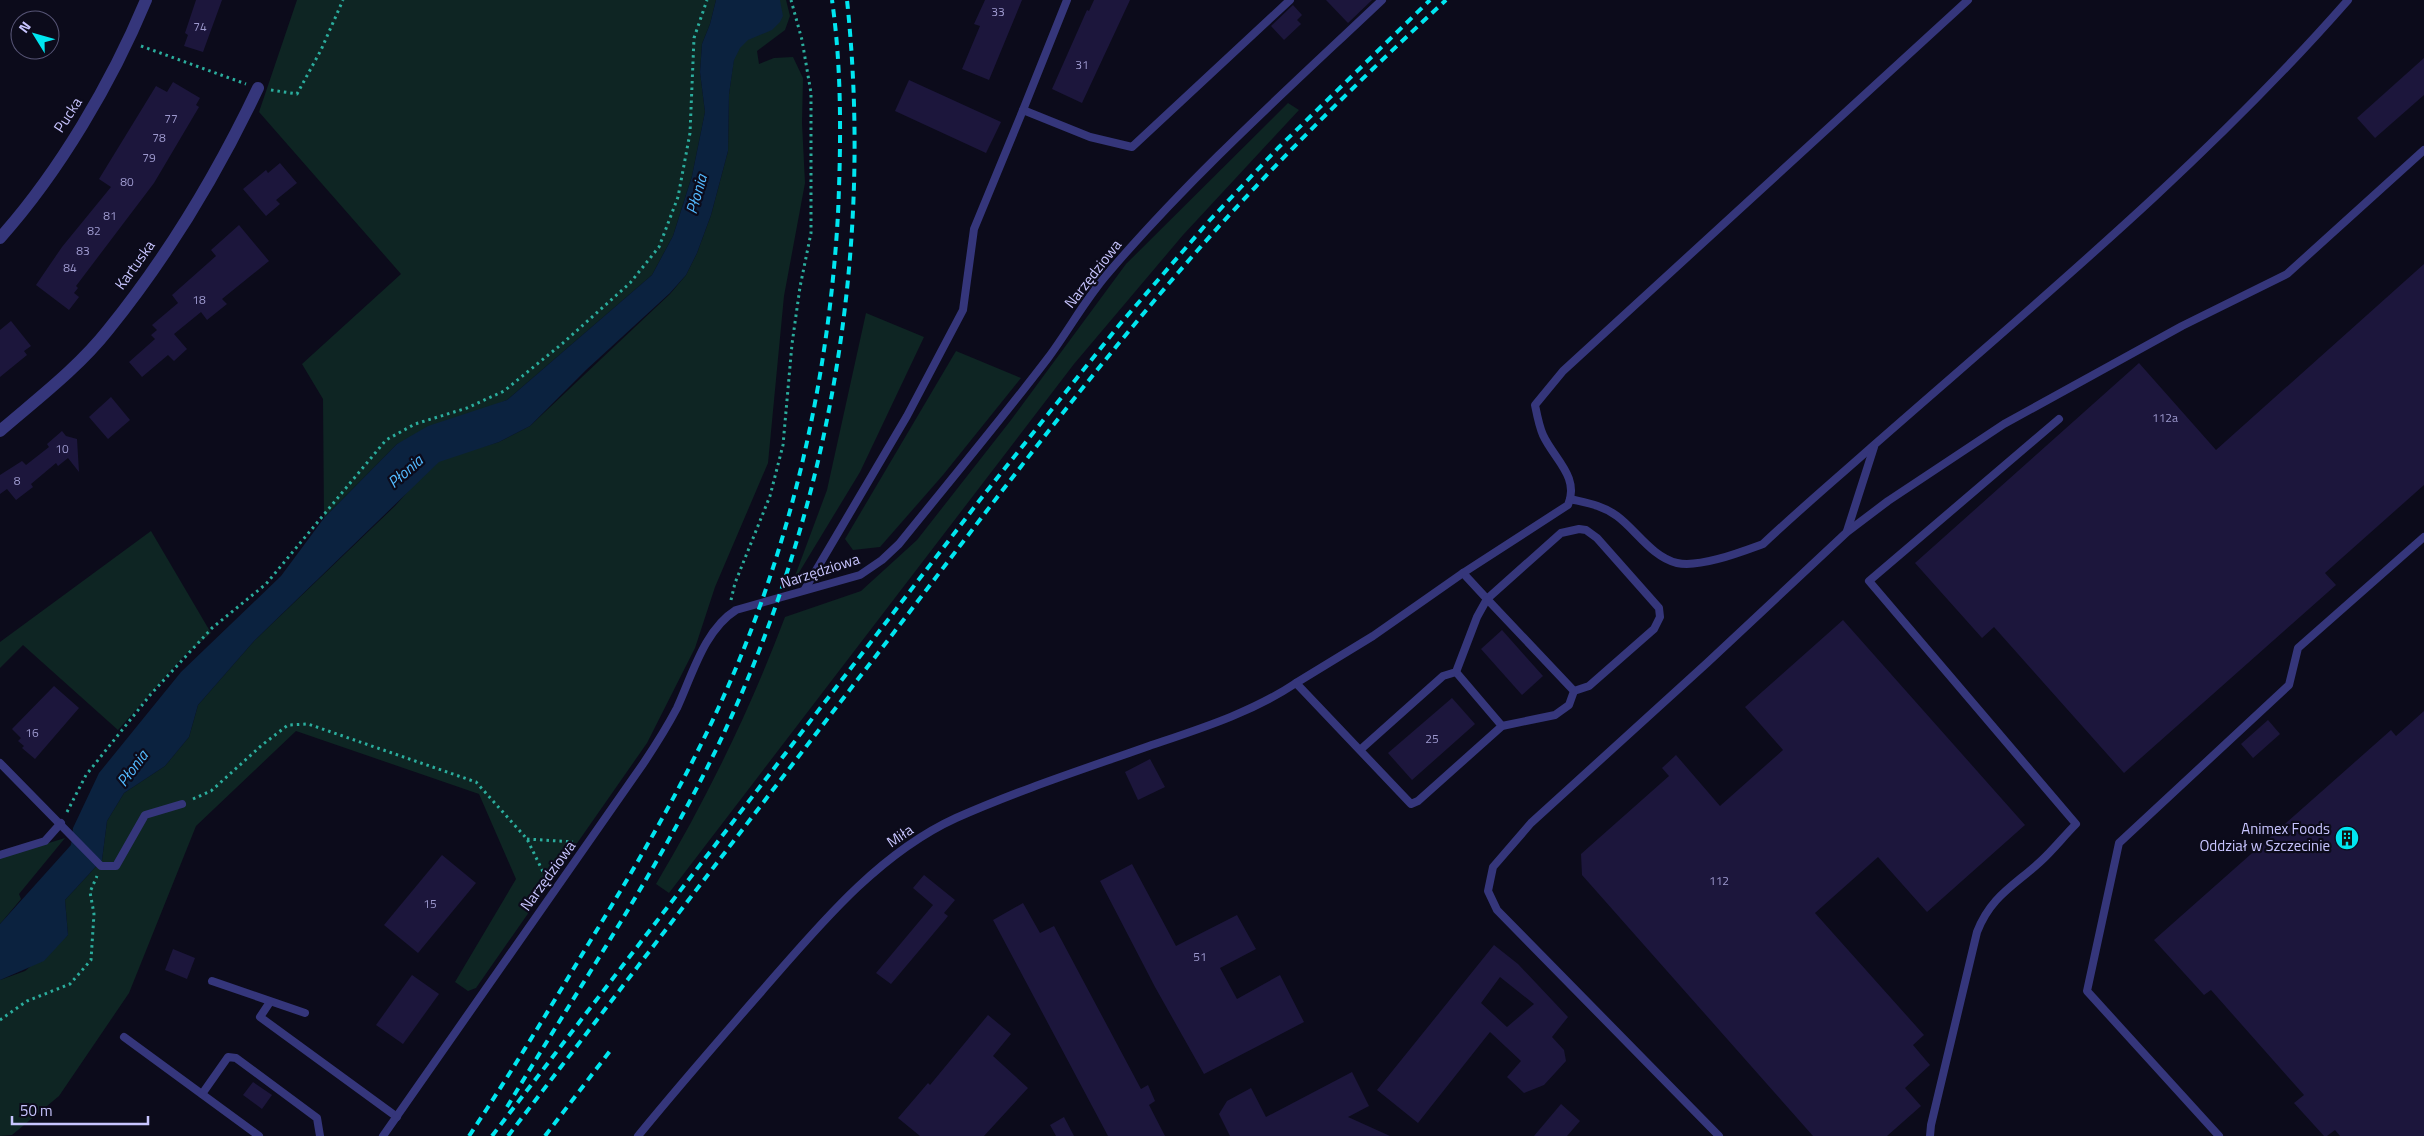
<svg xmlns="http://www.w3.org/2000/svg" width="2424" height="1136" font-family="'Titillium Web',sans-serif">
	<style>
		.green { fill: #0e2523 }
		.water { fill: #0b223f }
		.building { fill: #1c163c; fill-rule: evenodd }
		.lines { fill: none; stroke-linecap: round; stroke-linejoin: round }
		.path { stroke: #2bad9d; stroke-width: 3; stroke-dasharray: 2.5 4; stroke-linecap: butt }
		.lane { stroke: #35367b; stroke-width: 8 }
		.street { stroke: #35367b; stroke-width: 12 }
		.rail { stroke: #00e6f0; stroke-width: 4; stroke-dasharray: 8 6; stroke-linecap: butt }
		.labels { text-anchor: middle; stroke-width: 4.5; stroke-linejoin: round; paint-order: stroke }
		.number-label { font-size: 12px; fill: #9d99ce }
		.street-label { font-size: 15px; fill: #c8c5ff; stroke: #0c0b1b }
		.poi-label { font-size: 15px; fill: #c8c5ff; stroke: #0c0b1b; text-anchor: end }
		.water-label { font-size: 16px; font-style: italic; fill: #53baff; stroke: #0c0b1b }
	</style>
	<rect width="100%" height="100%" fill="#0c0b1b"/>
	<!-- green -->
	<g class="green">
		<path d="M 297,0 L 716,0 L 710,24 L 702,44 L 700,72 L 705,112 L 692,176 L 673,236 L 652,275 L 507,400 L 397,444 L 324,518 L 323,399 L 302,364 L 401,274 L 259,112 Z"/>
		<path d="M 780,0 L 786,0 L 790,16 L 785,30 L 757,51 L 759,64 L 774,58 L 793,57 L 803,78 L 802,123 L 805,183 L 784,296 L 768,463 L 715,587 L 695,648 L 647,743 L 476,988 L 468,991 L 455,982 L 516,879 L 479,794 L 296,731 L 196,826 L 129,993 L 59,1096 L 12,1135 L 0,1136 L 0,980 L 25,971 L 68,935 L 65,900 L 102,860 L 107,821 L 124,793 L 165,766 L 189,737 L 198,705 L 254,641 L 395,506 L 435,461 L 499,442 L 530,426 L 670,294 L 686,275 L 697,253 L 711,215 L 728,151 L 729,94 L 737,36 L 768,18 Z"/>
		<path d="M 1288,103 L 1299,110 L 1183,235 L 1074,364 L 669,893 L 656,884 C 707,798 750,710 785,617 L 861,591 L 917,540 L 1011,420 L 1126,264 Z"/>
		<path d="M 866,313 L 924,337 L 860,472 L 792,584 L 827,490 Z"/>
		<path d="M 956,351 L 1021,378 L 943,475 L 880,547 L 853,550 L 845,539 Z"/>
		<path d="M 151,531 L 211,633 L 184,656 L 118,730 L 23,645 L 0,668 L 0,642 Z"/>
		<path d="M 65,838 L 19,894 L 21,899 L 0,924 L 0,858 Z"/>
	</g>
	<!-- water -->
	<path class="water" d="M 716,0 L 780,0 L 783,16 L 780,22 L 772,30 L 748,40 L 740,48 L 734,60 L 729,94 L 728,151 L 711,215 L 697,253 L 686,275 L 670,293 L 586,370 L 530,426 L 499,442 L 439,462 L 254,641 L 198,705 L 189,737 L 165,766 L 124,793 L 107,821 L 102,860 L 65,900 L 68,935 L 44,961 L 0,980 L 0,924 L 71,845 L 73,828 L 99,773 L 181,672 L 281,576 L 324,518 L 397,444 L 428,426 L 507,400 L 652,275 L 673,236 L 692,176 L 705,112 L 700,72 L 702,44 L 710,24 Z"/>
	<!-- building -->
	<g class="building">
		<path d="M 196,0 L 222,0 L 203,52 L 184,46 L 188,35 L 185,33 Z"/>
		<path d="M 985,0 L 1022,0 L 989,80 L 962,69 L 980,26 L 974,24 Z"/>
		<path d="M 1094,0 L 1130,0 L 1082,103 L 1052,89 L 1087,10 L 1089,11 Z"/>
		<path d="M 1326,0 L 1372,0 L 1348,23 Z"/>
		<path d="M 1293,5 L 1302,15 L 1297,20 L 1301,24 L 1284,40 L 1271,26 Z"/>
		<path d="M 2424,58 L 2424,95 L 2375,138 L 2357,118 Z"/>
		<path d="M 909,80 L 1001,122 L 986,153 L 895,111 Z"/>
		<path d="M 173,82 L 200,98 L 196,105 L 199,107 L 154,183 L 76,286 L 78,288 L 74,293 L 79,297 L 69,310 L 36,285 L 62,247 L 111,187 L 99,179 L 156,86 L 167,92 Z"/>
		<path d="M 280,163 L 297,183 L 276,200 L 280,204 L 266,216 L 243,189 L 266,170 L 268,173 Z"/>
		<path d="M 239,225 L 269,261 L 222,299 L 227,304 L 207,320 L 201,312 L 174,334 L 187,349 L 174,361 L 168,355 L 142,377 L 129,362 L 155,339 L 151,335 L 157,330 L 152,325 L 178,303 L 172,295 L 216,256 L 211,250 Z"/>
		<path d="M 2424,264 L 2424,485 L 2325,573 L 2336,585 L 2124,773 L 1994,627 L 1982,638 L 1915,563 L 2139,363 L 2216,450 Z"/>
		<path d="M 11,321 L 31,346 L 24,351 L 27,355 L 0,377 L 0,330 Z"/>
		<path d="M 111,397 L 130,420 L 108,439 L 89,417 Z"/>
		<path d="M 62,431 L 66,436 L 77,439 L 79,472 L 68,458 L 58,466 L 56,463 L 31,484 L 33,487 L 16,500 L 7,489 L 0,494 L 0,475 L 22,461 L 26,465 L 49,447 L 47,444 Z"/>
		<path d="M 1843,620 L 2025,825 L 1927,912 L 1878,857 L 1815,913 L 1924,1035 L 1913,1045 L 1930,1065 L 1905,1088 L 1921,1106 L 1887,1136 L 1813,1136 L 1582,875 L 1581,854 L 1669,776 L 1662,768 L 1676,755 L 1720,806 L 1783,750 L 1745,707 Z"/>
		<path d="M 1502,630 L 1543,676 L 1522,695 L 1481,649 Z"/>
		<path d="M 54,686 L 79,708 L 35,759 L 22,748 L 24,746 L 18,741 L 21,738 L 12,729 Z"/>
		<path d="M 1452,698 L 1475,724 L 1412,780 L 1388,753 Z"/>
		<path d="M 2424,711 L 2424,1136 L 2340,1136 L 2335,1130 L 2327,1136 L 2324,1136 L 2294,1103 L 2304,1095 L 2211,990 L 2204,995 L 2154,940 L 2391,730 L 2396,736 Z"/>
		<path d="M 2268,720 L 2280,734 L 2253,758 L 2241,744 Z"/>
		<path d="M 1150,759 L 1165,787 L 1138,800 L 1125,772 Z"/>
		<path d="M 442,855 L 476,883 L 418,953 L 384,925 Z"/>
		<path d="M 1132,864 L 1176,946 L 1237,915 L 1256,949 L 1220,968 L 1237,999 L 1280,975 L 1304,1022 L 1204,1074 L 1155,987 L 1100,881 Z"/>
		<path d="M 924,875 L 955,900 L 944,913 L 948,916 L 944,921 L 891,984 L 876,973 L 933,905 L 913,888 Z"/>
		<path d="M 1023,903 L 1040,933 L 1054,926 L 1141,1089 L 1148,1085 L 1155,1101 L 1149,1105 L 1165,1136 L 1108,1136 L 993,920 Z"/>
		<path d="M 1494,945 L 1518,964 L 1568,1017 L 1552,1037 L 1564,1050 L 1566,1061 L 1544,1085 L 1524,1093 L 1507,1077 L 1521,1061 L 1490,1032 L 1418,1123 L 1377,1090 ZM 1500,977 L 1534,1004 L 1507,1027 L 1481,1003 Z"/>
		<path d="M 173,949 L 195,958 L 187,979 L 165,970 Z"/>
		<path d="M 412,975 L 439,994 L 403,1044 L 376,1025 Z"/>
		<path d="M 988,1015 L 1011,1034 L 993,1056 L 1028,1088 L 984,1136 L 920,1136 L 898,1118 L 928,1083 L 930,1085 Z"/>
		<path d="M 1352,1072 L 1369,1106 L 1348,1117 L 1390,1136 L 1230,1136 L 1219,1114 L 1227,1101 L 1251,1088 L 1266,1117 Z"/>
		<path d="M 253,1082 L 272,1095 L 262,1109 L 243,1095 Z"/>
		<path d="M 1561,1104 L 1580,1121 L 1567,1136 L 1534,1136 Z"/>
		<path d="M 1064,1117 L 1074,1136 L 1056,1136 L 1050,1125 Z"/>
	</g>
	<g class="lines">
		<!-- path -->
		<g class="path">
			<path d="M 141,46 L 246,84"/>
			<path d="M 271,90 L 297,94 L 321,50 L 343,0"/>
			<path d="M 731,600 L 735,583 L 770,496 L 783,445 L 792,344 L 800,287 L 811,233 L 811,93 L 802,40 L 791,0"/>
			<path d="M 193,799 L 211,791 L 262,745 L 288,725 L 308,724 L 476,782 L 527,839 L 547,880"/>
			<path d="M 67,812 L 86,775 L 151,694 L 212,628 L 266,584 L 386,440 L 415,424 L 467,408 L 504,391 L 563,343 L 630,283 L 659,247 L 678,197 L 690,133 L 694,38 L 707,0"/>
			<path d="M 527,839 L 573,842"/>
			<path d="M 0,1020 L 27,1001 L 70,984 L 91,960 L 94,914 L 90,892 L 97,876"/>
		</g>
		<!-- lane -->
		<g class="lane">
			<path d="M 1067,0 L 1023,110 L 1090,137 L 1132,147 L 1290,0"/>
			<path d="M 1570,499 C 1587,503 1602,505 1617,516 C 1636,530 1652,557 1677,563 C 1700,568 1741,552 1763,544 C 1799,510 1837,478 1874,445 C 2037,302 2205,163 2348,0"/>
			<path d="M 1847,531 L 1874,447"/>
			<path d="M 1463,573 L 1487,599 L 1561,533 L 1579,529 L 1586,530 L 1597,538 L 1659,608 L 1660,617 L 1654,629 L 1589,686 L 1574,691"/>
			<path d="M 805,589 L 907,416 L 963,310 L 974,229 L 1023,110"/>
			<path d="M 1456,672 L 1502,726"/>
			<path d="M 1296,683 L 1373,636 L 1463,573 L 1568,505 C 1580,477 1554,459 1543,435 C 1539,426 1537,415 1535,405 L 1563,371 L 1968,0"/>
			<path d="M 0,763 L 101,866 L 116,866 L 145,815 L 182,804"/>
			<path d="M 0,855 L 45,841 L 61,823"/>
			<path d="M 212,981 L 305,1013"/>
			<path d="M 270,1002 L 260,1017 L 397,1117"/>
			<path d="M 124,1037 L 259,1136"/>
			<path d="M 202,1094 L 228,1057 L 236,1058 L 317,1118 L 320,1136"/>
			<path d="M 383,1136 L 643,764 C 655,746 667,727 677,708 C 692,676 704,630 736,610 L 860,575 L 882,560 L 899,544 C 949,482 1000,421 1048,358 C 1069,330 1086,298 1109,272 C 1193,174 1289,88 1382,0"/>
			<path d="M 638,1136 C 678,1087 719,1040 761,992 C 817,928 877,854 956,818 C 1019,790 1084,769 1149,746 C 1199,729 1251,713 1296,683 L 1411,804 L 1418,801 L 1502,726 L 1555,715 L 1569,705 L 1574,691 L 1487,599 L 1477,617 L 1456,672 L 1443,676 L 1360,750"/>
			<path d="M 1719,1136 L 1497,910 L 1488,891 L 1493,867 L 1531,823 L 1707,663 L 1847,532 L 1888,501 L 2004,424 L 2182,326 L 2287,274 L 2424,150"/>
			<path d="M 1930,1136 L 1931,1125 L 1977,932 C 1991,896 2014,886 2041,861 C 2053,850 2064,836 2076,824 L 1869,581 L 2059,419"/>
			<path d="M 2219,1136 L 2087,991 L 2119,843 L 2289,685 L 2298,648 L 2424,537"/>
		</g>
		<!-- street -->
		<g class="street">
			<path d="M 0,238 C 59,172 112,82 146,0"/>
			<path d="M 0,431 C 37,399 78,368 108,330 C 168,256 217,174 258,88"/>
		</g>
		<!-- rail -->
		<g class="rail">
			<path d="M 507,1107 C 573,997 646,888 704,774 C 825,535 875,266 847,0"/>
			<path d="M 469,1136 C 511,1073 550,1008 589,943 C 650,843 708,743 750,633 C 801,500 830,357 838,214 C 841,144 842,70 832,0"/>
			<path d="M 492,1136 L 986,492 L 1120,324 L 1209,221 L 1278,148 L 1430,0"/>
			<path d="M 508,1136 C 633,973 757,810 882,648 C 977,524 1070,399 1171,281 C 1256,181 1350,89 1446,0"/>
			<path d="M 545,1136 L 610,1051"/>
		</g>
	</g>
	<!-- icons -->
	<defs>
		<g id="building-disc" transform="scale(1.25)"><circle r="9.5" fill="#00e6f0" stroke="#0c0b1b"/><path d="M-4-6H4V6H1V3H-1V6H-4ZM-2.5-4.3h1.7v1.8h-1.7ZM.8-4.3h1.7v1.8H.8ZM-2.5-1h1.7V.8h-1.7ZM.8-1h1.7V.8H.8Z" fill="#111"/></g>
	</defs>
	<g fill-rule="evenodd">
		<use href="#building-disc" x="2347" y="838"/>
	</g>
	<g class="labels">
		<!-- number labels -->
		<g class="number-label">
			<text x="998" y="16">33</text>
			<text x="200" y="31">74</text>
			<text x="1082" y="69">31</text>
			<text x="171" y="123">77</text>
			<text x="159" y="142">78</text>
			<text x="149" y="162">79</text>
			<text x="127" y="186">80</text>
			<text x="110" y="220">81</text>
			<text x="94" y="235">82</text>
			<text x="83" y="255">83</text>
			<text x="70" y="272">84</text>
			<text x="199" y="304">18</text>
			<text x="2165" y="422">112a</text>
			<text x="62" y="453">10</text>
			<text x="17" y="485">8</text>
			<text x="32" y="737">16</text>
			<text x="1432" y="743">25</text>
			<text x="1719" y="885">112</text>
			<text x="430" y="908">15</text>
			<text x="1200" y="961">51</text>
		</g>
		<!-- street labels -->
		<g class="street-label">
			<text transform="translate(68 115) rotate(-57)" y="5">Pucka</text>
			<text transform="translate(135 265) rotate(-54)" y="5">Kartuska</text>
			<text transform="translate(1093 274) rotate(-52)" y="5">Narzędziowa</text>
			<text transform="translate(820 571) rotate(-18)" y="5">Narzędziowa</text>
			<text transform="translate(900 836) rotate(-34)" y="5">Miła</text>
			<text transform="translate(548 876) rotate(-54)" y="5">Narzędziowa</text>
		</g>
		<!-- poi labels -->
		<g class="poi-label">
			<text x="2330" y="834">Animex Foods<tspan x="2330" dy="17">Oddział w Szczecinie</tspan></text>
		</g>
		<!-- water labels -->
		<g class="water-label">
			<text transform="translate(696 194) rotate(-74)" y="6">Płonia</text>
			<text transform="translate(405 471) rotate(-41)" y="6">Płonia</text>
			<text transform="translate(132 768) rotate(-53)" y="6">Płonia</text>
		</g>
	</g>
	<!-- north arrow -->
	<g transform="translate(35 35) rotate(307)"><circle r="24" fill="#0c0b1b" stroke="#575576"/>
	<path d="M0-4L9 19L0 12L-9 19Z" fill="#00e6f0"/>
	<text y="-8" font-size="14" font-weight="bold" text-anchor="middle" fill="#c8c5ff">N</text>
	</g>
	<!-- scale -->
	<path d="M12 1116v8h136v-8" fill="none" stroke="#c8c5ff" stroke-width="2.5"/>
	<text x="20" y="1116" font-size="15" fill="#c8c5ff" stroke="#0c0b1b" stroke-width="4" paint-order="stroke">50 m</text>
</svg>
